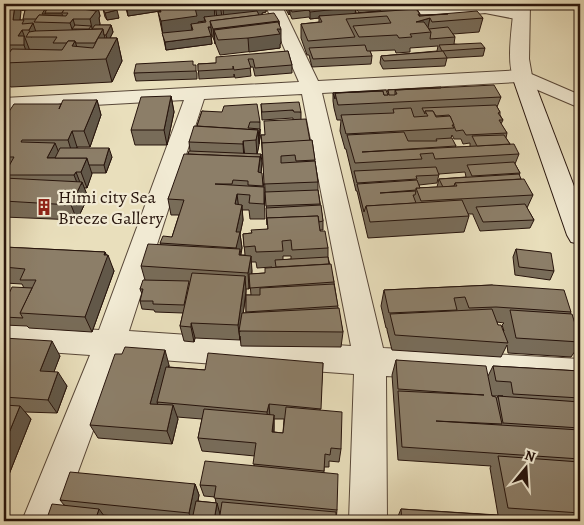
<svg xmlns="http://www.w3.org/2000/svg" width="584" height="525" font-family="Alegreya,serif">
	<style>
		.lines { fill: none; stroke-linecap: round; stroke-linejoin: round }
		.minor-casing { stroke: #584738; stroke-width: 2 }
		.tertiary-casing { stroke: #584738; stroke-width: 2 }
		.secondary-casing { stroke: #27140c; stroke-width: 2 }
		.minor { fill: #f1ead3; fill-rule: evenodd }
		.tertiary { fill: #f1ead3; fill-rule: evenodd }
		.secondary { fill: #f1ead3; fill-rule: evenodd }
		.wall { fill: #786c59; stroke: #27140c; fill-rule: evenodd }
		.shaded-wall { fill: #625849; stroke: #27140c }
		.building { fill: #8c7e68; stroke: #27140c }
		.labels { text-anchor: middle; stroke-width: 4.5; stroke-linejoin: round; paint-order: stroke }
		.poi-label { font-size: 18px; fill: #27140c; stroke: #f1ead3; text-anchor: start }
	</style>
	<rect width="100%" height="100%" fill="#e9dfbc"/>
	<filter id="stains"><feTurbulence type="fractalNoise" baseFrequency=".004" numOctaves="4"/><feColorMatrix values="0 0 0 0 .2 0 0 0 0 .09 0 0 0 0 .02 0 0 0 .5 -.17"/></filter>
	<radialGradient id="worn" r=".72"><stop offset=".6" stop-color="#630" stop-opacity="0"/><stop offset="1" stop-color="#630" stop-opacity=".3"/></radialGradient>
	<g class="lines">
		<!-- minor casing -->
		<g class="minor-casing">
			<g id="minor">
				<path d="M 265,4 L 281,4 L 318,81 L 522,70 L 580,95 L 580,108 L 519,82 L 322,93 L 383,348 L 580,359 L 580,387 L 386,376 L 387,521 L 349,521 L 354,374 L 120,357 L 60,521 L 22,521 L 90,355 L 4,349 L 4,323 L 99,330 L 184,100 L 4,110 L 4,98 L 299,82 ZM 302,94 L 351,346 L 129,331 L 204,99 Z"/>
				<path d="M 457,4 L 489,4 L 527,11 L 529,15 L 527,19 L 521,20 L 485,13 L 406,21 L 400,20 L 398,16 L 400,12 L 406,11 L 458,6 Z"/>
			</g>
		</g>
		<!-- tertiary casing -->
		<g class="tertiary-casing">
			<path id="tertiary" d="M 514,4 L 530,4 L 529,59 L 532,76 L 529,80 L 522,82 L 515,80 C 505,66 513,22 514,4 Z"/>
		</g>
		<!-- secondary casing -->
		<g class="secondary-casing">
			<path id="secondary" d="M 522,70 L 529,72 L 532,76 L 580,202 L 580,244 L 571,242 L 567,235 L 512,76 L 515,72 Z"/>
		</g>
		<!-- minor -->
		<use href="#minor" class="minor"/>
		<!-- tertiary -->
		<use href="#tertiary" class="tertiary"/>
		<!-- secondary -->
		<use href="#secondary" class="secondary"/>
	</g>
	<!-- wall -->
	<g class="wall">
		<path d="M 4,4 L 101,4 L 77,5 L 78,8 L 98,8 L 100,16 L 99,18 L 100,25 L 111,25 L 113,32 L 110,38 L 117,38 L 122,61 L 112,82 L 11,87 L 4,83 ZM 25,10 L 23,20 L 20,20 L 20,11 Z"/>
		<path d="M 157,4 L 266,4 L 266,12 L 262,13 L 262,15 L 279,21 L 281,43 L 280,44 L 280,48 L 220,55 L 212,35 L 211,35 L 212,44 L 166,50 L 158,12 L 161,12 L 160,11 L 128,16 L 125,5 Z"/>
		<path d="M 283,4 L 421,4 L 420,9 L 417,9 L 420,14 L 420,15 L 483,18 L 479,32 L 453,34 L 455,37 L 454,44 L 485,48 L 483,56 L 447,58 L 445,66 L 383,69 L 380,63 L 381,56 L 437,51 L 438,46 L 410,48 L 410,52 L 396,53 L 395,50 L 370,51 L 372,56 L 371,64 L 312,67 L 309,55 L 307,55 L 301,38 L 301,24 L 319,22 L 319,18 L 310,19 L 309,17 L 292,19 L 290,14 L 289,15 ZM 356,8 L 359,13 L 381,11 L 356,13 Z"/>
		<path d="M 103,9 L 119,18 L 107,20 L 105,17 Z"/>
		<path d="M 288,51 L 292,65 L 292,73 L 255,76 L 253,67 L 250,67 L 251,76 L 235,78 L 234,74 L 234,77 L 199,79 L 198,64 L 216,63 Z"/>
		<path d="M 193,65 L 197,73 L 197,79 L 136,81 L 134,73 Z"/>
		<path d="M 441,88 L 501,97 L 497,107 L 500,112 L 500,115 L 503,120 L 501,124 L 507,133 L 506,138 L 510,144 L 519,154 L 515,164 L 520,173 L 519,176 L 521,179 L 533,195 L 527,208 L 534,220 L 530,228 L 480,231 L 473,215 L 473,214 L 468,214 L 469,216 L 464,232 L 368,238 L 357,191 L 356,191 L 346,149 L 345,149 L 340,131 L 341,120 L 337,120 L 334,108 L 333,101 L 333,93 L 387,92 L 388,90 ZM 452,135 L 454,139 L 461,139 L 463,144 L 470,143 L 470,147 L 455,147 L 456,146 L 451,138 ZM 465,172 L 466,177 L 439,179 L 437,187 L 420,188 L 419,185 L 437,183 L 439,174 Z"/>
		<path d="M 171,96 L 174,112 L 167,145 L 135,145 L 131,130 Z"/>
		<path d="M 97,100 L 101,115 L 90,147 L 77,147 L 77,148 L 112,157 L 106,173 L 92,173 L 87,188 L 84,188 L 88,197 L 77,220 L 4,217 L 4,113 L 8,113 L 61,104 L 61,105 Z"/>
		<path d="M 261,104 L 301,112 L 301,119 L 310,141 L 312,140 L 318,182 L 318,190 L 323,221 L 323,230 L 320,230 L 328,248 L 328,257 L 334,282 L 338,308 L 343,332 L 341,347 L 241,346 L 240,336 L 240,340 L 195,338 L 194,342 L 184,341 L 180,326 L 183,313 L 155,312 L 154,310 L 142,309 L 140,301 L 142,294 L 140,289 L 145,280 L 141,266 L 161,245 L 160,243 L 172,237 L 179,215 L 171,215 L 168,199 L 188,154 L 190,151 L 189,142 L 197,126 L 202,111 L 260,122 L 260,137 L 257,154 L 262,163 L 261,173 L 264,187 L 265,219 L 250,219 L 249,210 L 242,210 L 243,220 L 240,234 L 242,248 L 241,255 L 245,255 L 243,234 L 252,233 L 268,229 L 261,135 L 265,135 L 293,120 L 293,118 L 262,120 ZM 283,256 L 291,256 L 291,259 L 283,260 ZM 251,262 L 256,262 L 257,268 L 272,267 L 265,273 L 252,274 ZM 250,284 L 251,295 L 246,295 L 246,289 L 249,289 ZM 246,296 L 246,313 L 243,313 Z"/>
		<path d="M 4,247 L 105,252 L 114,271 L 92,332 L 29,328 L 27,326 L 4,325 ZM 5,283 L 22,284 L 24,288 L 10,291 Z"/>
		<path d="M 516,249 L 554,271 L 550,280 L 515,275 L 513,257 Z"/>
		<path d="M 492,285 L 571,312 L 570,314 L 580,340 L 580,344 L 571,357 L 508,353 L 507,345 L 501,357 L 392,350 L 387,330 L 387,328 L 386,328 L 381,306 L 384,290 ZM 497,322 L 504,323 L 502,325 L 504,331 L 498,325 Z"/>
		<path d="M 4,338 L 60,356 L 54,371 L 67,386 L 57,413 L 25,412 L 31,419 L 4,487 Z"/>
		<path d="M 396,360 L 488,376 L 493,366 L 580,371 L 580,521 L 396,521 L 401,509 L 498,515 L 490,468 L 491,466 L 398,460 L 392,375 ZM 492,396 L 503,396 L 498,396 L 496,399 Z"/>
		<path d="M 323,363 L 320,411 L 341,449 L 339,462 L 329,461 L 329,467 L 324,467 L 324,472 L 337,510 L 336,521 L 170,521 L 103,515 L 107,520 L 64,505 L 60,500 L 195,484 L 199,495 L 198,501 L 216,503 L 215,497 L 204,496 L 200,485 L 254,466 L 255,456 L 202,451 L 198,438 L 202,419 L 177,417 L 178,419 L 172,444 L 98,438 L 90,425 L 169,365 L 169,367 L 205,370 ZM 274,419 L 284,419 L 283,433 L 274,432 Z"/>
	</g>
	<!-- shaded-wall -->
	<g class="shaded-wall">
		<path d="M 15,4 L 18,4 L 21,12 L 18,34 L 13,20 Z"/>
		<path d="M 45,4 L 48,11 L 45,13 L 47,18 L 42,14 L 42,9 Z"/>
		<path d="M 157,4 L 162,4 L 163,10 L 159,5 L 160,11 L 128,16 L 127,8 Z"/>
		<path d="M 215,4 L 220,4 L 222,17 L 217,18 Z"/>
		<path d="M 220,4 L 266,4 L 266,12 L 262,13 L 262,18 L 224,22 L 223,8 Z"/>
		<path d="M 289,4 L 352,4 L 356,7 L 355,15 L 319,16 L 319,18 L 310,19 L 310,12 L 309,10 L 290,8 L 290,14 L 289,15 Z"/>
		<path d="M 409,4 L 421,4 L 420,9 L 408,11 Z"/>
		<path d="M 214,5 L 215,19 L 204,17 L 205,21 L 198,22 L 199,30 L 191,24 L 192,31 L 163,36 L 161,21 L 180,8 Z"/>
		<path d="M 24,7 L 32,7 L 34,14 L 26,15 Z"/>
		<path d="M 98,8 L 100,16 L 99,18 L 100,24 L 93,33 L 90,19 Z"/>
		<path d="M 117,10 L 119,18 L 107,20 L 105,13 Z"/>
		<path d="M 430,18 L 427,32 L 416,22 Z"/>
		<path d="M 73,19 L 77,33 L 74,35 L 70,23 Z"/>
		<path d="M 279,21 L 279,29 L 281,29 L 281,43 L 280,44 L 280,48 L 249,52 L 248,38 L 214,30 L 215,44 L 213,29 Z"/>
		<path d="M 33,23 L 37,35 L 31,37 L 29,30 Z"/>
		<path d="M 111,25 L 113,32 L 108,42 L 106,35 Z"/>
		<path d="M 208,27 L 211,27 L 212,35 L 209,35 Z"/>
		<path d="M 103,29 L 106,43 L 95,43 Z"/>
		<path d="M 22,30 L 30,51 L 28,57 L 24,45 L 18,36 Z"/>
		<path d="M 211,36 L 212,44 L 166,50 L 165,42 Z"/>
		<path d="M 117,38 L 122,61 L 112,82 L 106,59 Z"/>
		<path d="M 75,41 L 81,60 L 72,46 Z"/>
		<path d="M 171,96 L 174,112 L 167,145 L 164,130 Z"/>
		<path d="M 97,100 L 101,115 L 90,147 L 84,131 Z"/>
		<path d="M 260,129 L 260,137 L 259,144 L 259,136 Z"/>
		<path d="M 258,130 L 259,145 L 257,155 L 256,140 Z"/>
		<path d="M 72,131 L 77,147 L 73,156 L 68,140 Z"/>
		<path d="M 243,141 L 245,157 L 244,160 L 243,144 Z"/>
		<path d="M 55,143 L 61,158 L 47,158 Z"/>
		<path d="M 109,148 L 112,157 L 106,173 L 104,165 Z"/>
		<path d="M 261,154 L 262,163 L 261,173 L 258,172 Z"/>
		<path d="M 87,158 L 92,174 L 87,188 L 81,172 Z"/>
		<path d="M 76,172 L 81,185 L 82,182 L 88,197 L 77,220 L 71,205 L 79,188 L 74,175 Z"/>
		<path d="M 237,194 L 239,210 L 235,204 Z"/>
		<path d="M 242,205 L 243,220 L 240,234 L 242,248 L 240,253 L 242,265 L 238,264 L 236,248 L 236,232 Z"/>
		<path d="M 105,252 L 107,257 L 108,255 L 114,271 L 92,332 L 85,317 Z"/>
		<path d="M 251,256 L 252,271 L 249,289 L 248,273 Z"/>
		<path d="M 245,276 L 246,291 L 241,331 L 239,331 L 240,340 L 238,325 Z"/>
		<path d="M 4,281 L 12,295 L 4,310 Z"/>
		<path d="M 191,323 L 195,338 L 194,342 L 191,327 Z"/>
		<path d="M 52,341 L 60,356 L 49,385 L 40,371 Z"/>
		<path d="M 165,350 L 169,365 L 159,402 L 157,402 L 158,406 L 150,404 Z"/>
		<path d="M 58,372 L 67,386 L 57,413 L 48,400 Z"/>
		<path d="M 269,404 L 270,418 L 268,425 L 267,412 Z"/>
		<path d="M 173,405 L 178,419 L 172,444 L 167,431 Z"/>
		<path d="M 20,406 L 31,419 L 4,487 L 4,445 Z"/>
		<path d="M 274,415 L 274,428 L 273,445 L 272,432 Z"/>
		<path d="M 195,484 L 199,495 L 194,521 L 192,521 L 189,513 Z"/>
		<path d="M 217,503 L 220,514 L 219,521 L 214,521 Z"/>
		<path d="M 99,509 L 107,520 L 107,521 L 95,521 Z"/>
	</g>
	<!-- building -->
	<g class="building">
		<path d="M 4,4 L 15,4 L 13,20 L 24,20 L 22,24 L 33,23 L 29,30 L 22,30 L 18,36 L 24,36 L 24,45 L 4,45 Z"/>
		<path d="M 25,4 L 45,4 L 42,9 L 45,9 L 42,14 L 62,14 L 63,16 L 39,15 L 36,19 L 23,19 L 25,10 L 31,9 L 32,7 L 24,7 Z"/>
		<path d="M 49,4 L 75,4 L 71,4 L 70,8 L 65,8 L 62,13 L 45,13 Z"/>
		<path d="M 129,4 L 157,4 L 127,8 L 125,5 Z"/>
		<path d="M 164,4 L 214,4 L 214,5 L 195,8 L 197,16 L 161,21 L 158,12 L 161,12 L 159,5 Z"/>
		<path d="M 220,4 L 262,4 L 223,8 Z"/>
		<path d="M 335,4 L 354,4 L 356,7 L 310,12 L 309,10 L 292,12 L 290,8 Z"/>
		<path d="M 115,7 L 117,10 L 105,13 L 103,9 Z"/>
		<path d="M 65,8 L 97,10 L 90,19 L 73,19 L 70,23 L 34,22 L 39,15 L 66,16 L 68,13 L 62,13 Z"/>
		<path d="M 74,8 L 98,8 L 97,11 Z"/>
		<path d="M 416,9 L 420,14 L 418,14 L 419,16 L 477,11 L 483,18 L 432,22 L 430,18 L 416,22 L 424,22 L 431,32 L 410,34 L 412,37 L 399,38 L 397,35 L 359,37 L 353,26 L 391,23 L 387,16 L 346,19 L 355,37 L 308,41 L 301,24 L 322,22 L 319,16 Z"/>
		<path d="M 257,11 L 259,15 L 210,21 L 211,27 L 208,27 L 211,36 L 165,42 L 162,33 L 193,30 L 191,24 L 206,22 L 204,17 Z"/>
		<path d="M 274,13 L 279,21 L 213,29 L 210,21 Z"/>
		<path d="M 448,14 L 419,16 L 420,15 Z"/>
		<path d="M 278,22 L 281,29 L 277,29 L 280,34 L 248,38 L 218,40 L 214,30 Z"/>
		<path d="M 75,25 L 91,26 L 89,29 L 72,29 Z"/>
		<path d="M 95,25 L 111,25 L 106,35 L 104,35 L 103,29 L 92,29 Z"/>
		<path d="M 448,27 L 455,37 L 430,39 L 431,32 L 429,29 Z"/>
		<path d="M 103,29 L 95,43 L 76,43 L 75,41 L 68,41 L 67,43 L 53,43 L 57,37 L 26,37 L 29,32 L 35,31 Z"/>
		<path d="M 98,38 L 117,38 L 106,59 L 4,63 L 4,60 L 12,49 L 62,50 L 68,41 L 75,41 L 72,46 L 93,48 Z"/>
		<path d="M 481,43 L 485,48 L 442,51 L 439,45 Z"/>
		<path d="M 365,45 L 367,51 L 370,51 L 372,56 L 313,59 L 309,48 Z"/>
		<path d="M 288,51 L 292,65 L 255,68 L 253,59 L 248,59 L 251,68 L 234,70 L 233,66 L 233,69 L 198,71 L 198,64 L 216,63 L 216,57 Z"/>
		<path d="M 443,51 L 447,58 L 384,61 L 381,56 Z"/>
		<path d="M 4,53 L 9,53 L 4,60 Z"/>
		<path d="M 193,61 L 193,65 L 196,65 L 196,71 L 134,73 L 136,64 Z"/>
		<path d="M 4,69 L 8,78 L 7,79 L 4,77 Z"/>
		<path d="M 494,85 L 501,97 L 338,105 L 335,93 L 383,91 L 384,95 L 397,94 L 395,90 Z"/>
		<path d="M 441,87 L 441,88 L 395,90 L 395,95 L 389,95 L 388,90 Z"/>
		<path d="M 386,90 L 388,95 L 384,95 L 383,91 L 335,93 L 335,99 L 333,93 Z"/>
		<path d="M 171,96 L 164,130 L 131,130 L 141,97 Z"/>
		<path d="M 63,100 L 97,100 L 84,131 L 72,131 L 68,140 L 22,140 L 21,142 L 55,143 L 47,158 L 87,158 L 81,172 L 76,172 L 74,175 L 4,175 L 14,157 L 4,157 L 4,113 L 8,113 L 14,104 L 61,104 L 59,109 Z"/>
		<path d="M 299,102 L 301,112 L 294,112 L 293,110 L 262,112 L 261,104 Z"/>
		<path d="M 257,104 L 260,122 L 250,122 L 248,128 L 260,129 L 259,136 L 258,130 L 197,126 L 202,111 L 222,112 L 224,106 Z"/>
		<path d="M 496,105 L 500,112 L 498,113 L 503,120 L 499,120 L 507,133 L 466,135 L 463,130 L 456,131 L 450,116 L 449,115 L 436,116 L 433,111 L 425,111 L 425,114 L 422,108 Z"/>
		<path d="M 411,108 L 414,117 L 428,116 L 425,111 L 433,111 L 436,117 L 450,116 L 454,125 L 452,125 L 454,128 L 346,134 L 341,115 L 394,113 L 393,109 Z"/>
		<path d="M 306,119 L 310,141 L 262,143 L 261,135 L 265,135 L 264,121 Z"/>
		<path d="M 194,126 L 258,130 L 256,140 L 243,141 L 243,144 L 189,142 Z"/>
		<path d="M 404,132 L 408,141 L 437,141 L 436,139 L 452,138 L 456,146 L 362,152 L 514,144 L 519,154 L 435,159 L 433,153 L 420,154 L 422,159 L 355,163 L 347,135 Z"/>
		<path d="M 504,135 L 510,144 L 477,146 L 472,136 Z"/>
		<path d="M 312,140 L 315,160 L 296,161 L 295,155 L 281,156 L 281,163 L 315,161 L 318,182 L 264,184 L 262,143 Z"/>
		<path d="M 60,148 L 109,148 L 104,165 L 89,165 L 87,158 L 55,158 Z"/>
		<path d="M 189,151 L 261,154 L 260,158 L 260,157 L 188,154 Z"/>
		<path d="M 184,154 L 260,157 L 258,172 L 262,173 L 263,186 L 248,185 L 248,181 L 233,180 L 232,184 L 215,184 L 264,187 L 264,204 L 249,203 L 250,195 L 237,194 L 235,204 L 242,205 L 236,232 L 240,232 L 236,248 L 160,243 L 163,236 L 172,237 L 184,200 L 168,199 Z"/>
		<path d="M 514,162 L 520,173 L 472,176 L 467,165 Z"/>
		<path d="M 4,165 L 9,165 L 4,175 L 5,178 L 4,178 Z"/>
		<path d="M 436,167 L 439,175 L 416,176 L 417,179 L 357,183 L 354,171 Z"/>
		<path d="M 519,174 L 521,179 L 455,183 L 454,186 L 443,187 L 439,179 Z"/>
		<path d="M 4,178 L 82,182 L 71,205 L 4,201 Z"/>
		<path d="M 524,179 L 533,195 L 421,201 L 416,188 L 457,186 L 455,183 Z"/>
		<path d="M 417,180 L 420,188 L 416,188 L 416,190 L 380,193 L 416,191 L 415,195 L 413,195 L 416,203 L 366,206 L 364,212 L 357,184 Z"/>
		<path d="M 318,190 L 320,204 L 266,206 L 265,192 Z"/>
		<path d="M 462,200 L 469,216 L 370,222 L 366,206 Z"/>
		<path d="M 525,204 L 534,220 L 483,222 L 476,207 Z"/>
		<path d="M 321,205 L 323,221 L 319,222 L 318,216 L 267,218 L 267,225 L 266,208 Z"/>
		<path d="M 318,216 L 320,231 L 325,231 L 328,248 L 292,250 L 291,240 L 282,241 L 283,251 L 256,252 L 255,246 L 244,247 L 243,234 L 252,233 L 251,230 L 268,229 L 267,218 Z"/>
		<path d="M 148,244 L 240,249 L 239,255 L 251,256 L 248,273 L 141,266 Z"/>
		<path d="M 4,247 L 105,252 L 104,255 L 108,255 L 85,317 L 20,313 L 36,280 L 20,280 L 25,269 L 4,267 Z"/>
		<path d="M 516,249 L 551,253 L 554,271 L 519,267 Z"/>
		<path d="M 328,257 L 329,264 L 276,267 L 275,260 Z"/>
		<path d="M 331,264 L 334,282 L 250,288 L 249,274 L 265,273 L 265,268 Z"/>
		<path d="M 192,273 L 245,276 L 238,325 L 191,323 L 191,327 L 180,326 Z"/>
		<path d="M 143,280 L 189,281 L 184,305 L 153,304 L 153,301 L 140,301 L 143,289 L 140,289 Z"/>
		<path d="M 334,284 L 338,306 L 246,312 L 246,295 L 260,295 L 260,288 Z"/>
		<path d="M 492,285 L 564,290 L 571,312 L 496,307 L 469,308 L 465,297 L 454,298 L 457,310 L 389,313 L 384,290 Z"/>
		<path d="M 12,287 L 32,288 L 20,313 L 23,318 L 4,317 L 4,304 Z"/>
		<path d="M 339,308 L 343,332 L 239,331 L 242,313 Z"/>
		<path d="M 492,309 L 498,325 L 501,325 L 508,343 L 395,335 L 390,314 Z"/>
		<path d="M 510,310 L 572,314 L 580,340 L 580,342 L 516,338 Z"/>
		<path d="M 4,338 L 52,341 L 40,371 L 58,372 L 48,400 L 4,397 Z"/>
		<path d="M 125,347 L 165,350 L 150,404 L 173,405 L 167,431 L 90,425 L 115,354 L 122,354 Z"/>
		<path d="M 208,353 L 323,363 L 321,409 L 269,404 L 267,412 L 157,402 L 166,367 L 205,370 Z"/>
		<path d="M 396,360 L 486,366 L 492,396 L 496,397 L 502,424 L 436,421 L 580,430 L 580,459 L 402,447 L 398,391 L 484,395 L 398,389 Z"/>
		<path d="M 493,366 L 580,371 L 580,398 L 513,394 L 511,382 L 496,381 Z"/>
		<path d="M 498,396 L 580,402 L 580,428 L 503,423 Z"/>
		<path d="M 4,405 L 20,406 L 4,445 Z"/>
		<path d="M 286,407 L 342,412 L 341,449 L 331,448 L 330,455 L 325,454 L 324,471 L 253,464 L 256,443 L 198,438 L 204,409 L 274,415 L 272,432 L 283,433 Z"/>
		<path d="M 498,456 L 580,462 L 580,513 L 508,508 Z"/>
		<path d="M 205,461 L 338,474 L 337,510 L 214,498 L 216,486 L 200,485 Z"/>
		<path d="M 70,472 L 195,484 L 189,513 L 60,500 Z"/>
		<path d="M 196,501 L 217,503 L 214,521 L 171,521 L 171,518 L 192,520 Z"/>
		<path d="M 222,502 L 336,512 L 336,521 L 219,521 Z"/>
		<path d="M 52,504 L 99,509 L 95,521 L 46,521 Z"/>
		<path d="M 401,509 L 508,516 L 509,521 L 402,521 Z"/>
		<path d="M 510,516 L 580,521 L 511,521 Z"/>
	</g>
	<!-- icons -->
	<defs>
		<g id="building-bare" transform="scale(1.35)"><path d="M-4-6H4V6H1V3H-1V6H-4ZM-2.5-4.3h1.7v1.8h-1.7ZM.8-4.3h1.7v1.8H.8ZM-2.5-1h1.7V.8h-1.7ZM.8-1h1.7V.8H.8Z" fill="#8f2418" stroke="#f1ead3" stroke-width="2.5" paint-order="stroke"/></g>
	</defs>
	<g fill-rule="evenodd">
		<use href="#building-bare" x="44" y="207"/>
	</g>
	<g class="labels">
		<!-- poi labels -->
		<g class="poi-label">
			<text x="58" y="203">Himi city Sea<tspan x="58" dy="21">Breeze Gallery</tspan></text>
		</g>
	</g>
	<!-- margin -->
	<rect width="584" height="525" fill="none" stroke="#e9dfbc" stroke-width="20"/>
	<rect x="5" y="5" width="574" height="515" fill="none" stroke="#27140c" stroke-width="2.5"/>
	<rect x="10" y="10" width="564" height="505" fill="none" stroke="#27140c"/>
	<!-- north arrow -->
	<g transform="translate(526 468) rotate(18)" stroke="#f1ead3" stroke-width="4" paint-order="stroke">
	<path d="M0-4L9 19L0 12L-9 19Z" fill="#27140c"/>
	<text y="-8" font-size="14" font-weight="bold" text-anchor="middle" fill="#27140c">N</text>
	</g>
	<rect width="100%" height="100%" filter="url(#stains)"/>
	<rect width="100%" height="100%" fill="url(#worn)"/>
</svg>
